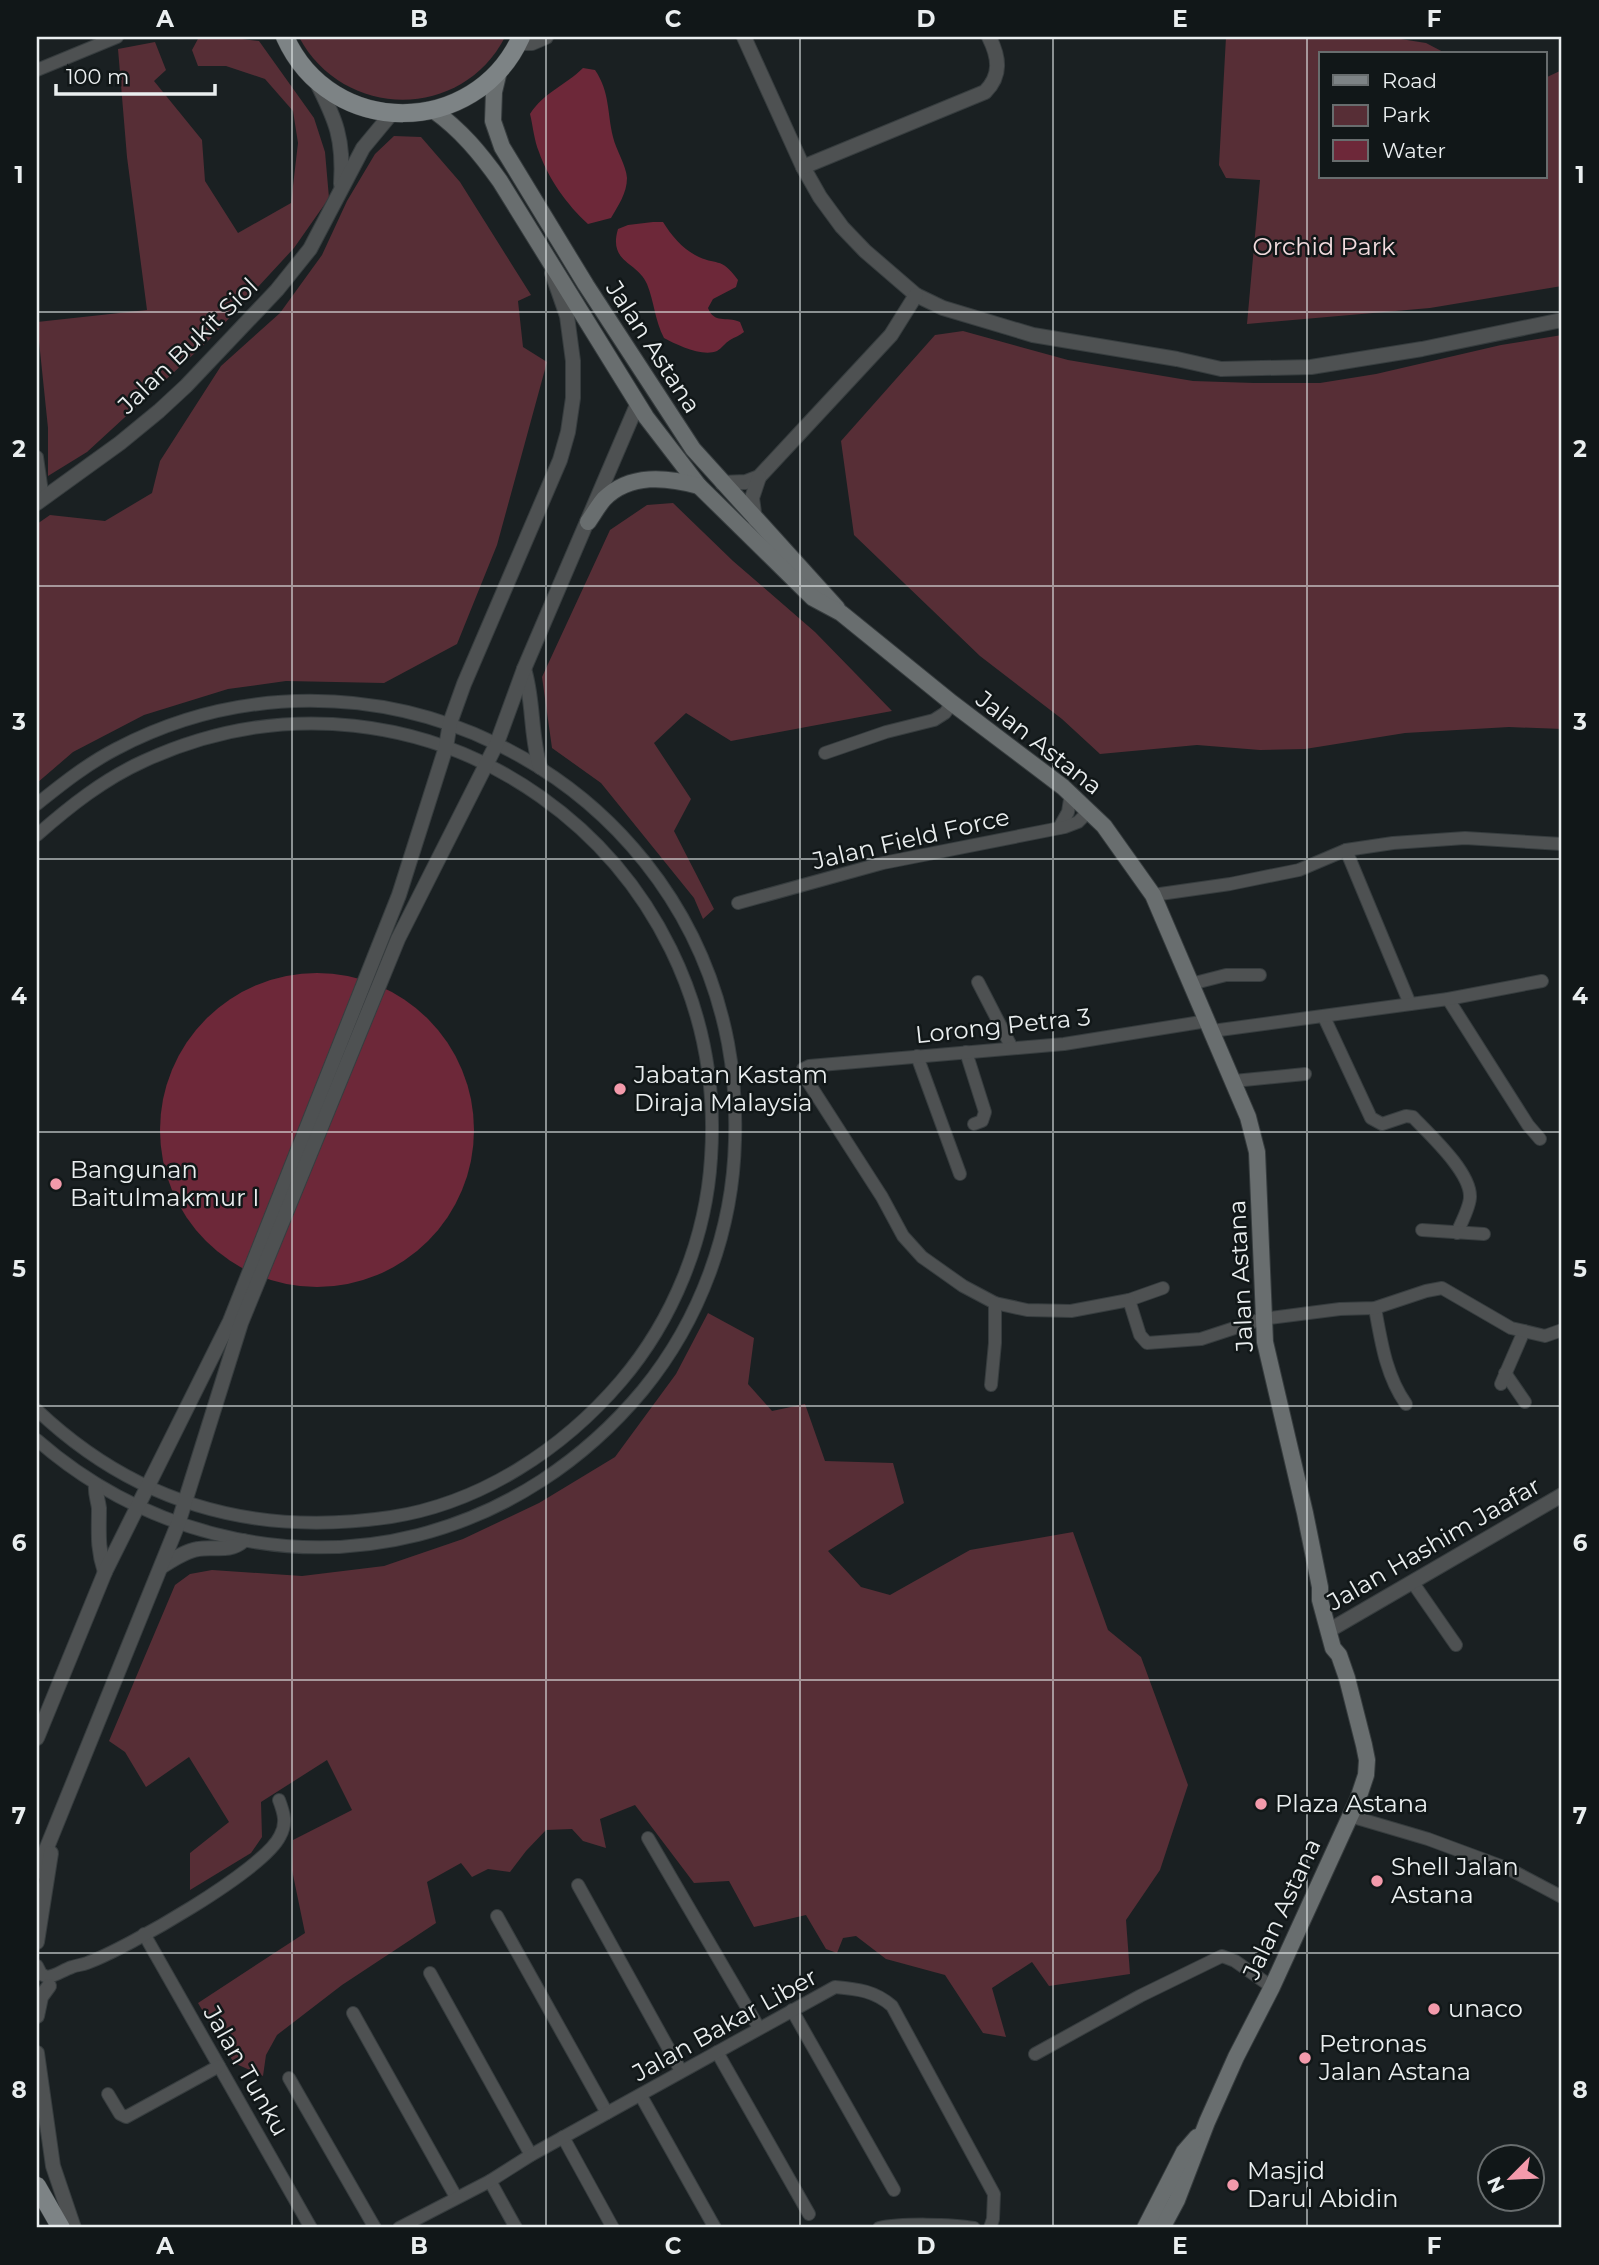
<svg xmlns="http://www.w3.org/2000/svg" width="1599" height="2265" font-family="Montserrat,sans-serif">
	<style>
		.green { fill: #572e36 }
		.water { fill: #6d2839 }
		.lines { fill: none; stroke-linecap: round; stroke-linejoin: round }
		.minor-casing { stroke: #373d3f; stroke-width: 14 }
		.tertiary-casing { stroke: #373d3f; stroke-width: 16 }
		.secondary-casing { stroke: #373d3f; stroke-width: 18 }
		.primary-casing { stroke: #373d3f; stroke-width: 19 }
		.minor { stroke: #4e5152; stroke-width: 12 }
		.tertiary { stroke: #4e5152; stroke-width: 14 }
		.secondary { stroke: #696e6f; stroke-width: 16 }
		.primary { stroke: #7d8385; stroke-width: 18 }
		.grid { fill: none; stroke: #eaeeef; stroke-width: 2; stroke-opacity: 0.55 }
		.poi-dot { fill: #f39aab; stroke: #111718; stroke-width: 2.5 }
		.labels { text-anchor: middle; stroke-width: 5; stroke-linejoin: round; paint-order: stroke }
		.park-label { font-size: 24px; fill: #f3dcdf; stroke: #111718 }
		.street-label { font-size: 24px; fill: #eaeeef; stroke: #111718 }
		.poi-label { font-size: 24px; fill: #eaeeef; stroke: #111718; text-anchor: start }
		.neatline { fill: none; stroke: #eaeeef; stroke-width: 2.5 }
		.grid-label { font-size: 23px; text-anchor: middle; font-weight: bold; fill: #eaeeef }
	</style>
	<rect width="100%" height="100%" fill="#1a2022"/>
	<!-- green -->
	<g class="green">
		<path d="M 199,37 L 227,37 L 259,41 L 314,118 L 325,152 L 329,198 L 294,248 L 209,340 L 87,452 L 48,476 L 48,428 L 37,322 L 147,310 L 127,157 L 118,49 L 155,42 L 166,70 L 154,81 L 202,140 L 205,181 L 238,233 L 291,203 L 298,143 L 293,111 L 265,79 L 226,66 L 198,66 L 192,50 Z"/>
		<path d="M 299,37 L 505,37 C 462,121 343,120 299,37 Z"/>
		<path d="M 1226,37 L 1388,37 L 1426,43 L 1447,54 L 1321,54 L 1321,177 L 1545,177 L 1545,78 L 1562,70 L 1562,286 L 1430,308 L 1247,324 L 1260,180 L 1226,178 L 1219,165 Z"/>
		<path d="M 394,136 L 421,137 L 460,182 L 531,295 L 518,301 L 523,347 L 547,362 L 497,545 L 457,644 L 384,683 L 286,681 L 228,689 L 144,715 L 73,752 L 37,783 L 37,524 L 50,515 L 105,521 L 152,493 L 160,461 L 221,366 L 280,313 L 322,255 L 347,201 L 375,154 Z"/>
		<path d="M 963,331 L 1068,360 L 1193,381 L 1254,383 L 1320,383 L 1376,374 L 1501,345 L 1562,335 L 1562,729 L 1509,727 L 1405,733 L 1305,749 L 1260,750 L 1197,745 L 1100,754 L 1062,719 L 980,656 L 854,535 L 841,441 L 935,335 Z"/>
		<path d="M 673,503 L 733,561 L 815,632 L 892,711 L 731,741 L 686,713 L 654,743 L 691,799 L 674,831 L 714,909 L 703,919 L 694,898 L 601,783 L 552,748 L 542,677 L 610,530 L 647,505 Z"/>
		<path d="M 708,1313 L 754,1338 L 748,1384 L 772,1411 L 805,1404 L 825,1461 L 893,1463 L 904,1503 L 828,1551 L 861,1587 L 890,1595 L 970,1550 L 1073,1532 L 1108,1630 L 1141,1657 L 1188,1785 L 1160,1870 L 1126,1920 L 1130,1974 L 1049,1986 L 1032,1962 L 992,1988 L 1006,2037 L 983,2033 L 945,1975 L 886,1959 L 856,1936 L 843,1938 L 837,1953 L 826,1949 L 806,1915 L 754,1927 L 729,1881 L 694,1883 L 635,1805 L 600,1819 L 606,1848 L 583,1841 L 572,1829 L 546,1830 L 526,1851 L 510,1872 L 488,1869 L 472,1877 L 461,1863 L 427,1882 L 436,1923 L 342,1985 L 277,2035 L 266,2055 L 263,2076 L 234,2063 L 198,2003 L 305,1933 L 292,1870 L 293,1840 L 352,1810 L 327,1760 L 261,1802 L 262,1837 L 251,1853 L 190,1890 L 190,1853 L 229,1822 L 189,1757 L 146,1787 L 125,1752 L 109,1741 L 175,1585 L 190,1574 L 212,1570 L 302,1576 L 384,1566 L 463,1539 L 539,1503 L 615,1457 L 676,1374 Z"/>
	</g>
	<!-- water -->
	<g class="water">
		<path d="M 583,68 L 595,70 C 610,92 607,112 613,137 C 616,150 626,165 627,178 C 627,193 618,206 611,218 L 588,224 C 567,205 548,178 539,152 C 534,140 533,126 530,114 C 544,92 566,85 583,68 Z"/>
		<path d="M 653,222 L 663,222 C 671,235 682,248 695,255 C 717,267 720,255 738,280 L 736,287 L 713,299 L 708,308 C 714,324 726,316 740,322 L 744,332 C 739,336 735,337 730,340 C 725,343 722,348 717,351 C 702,357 677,345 664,338 C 655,321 654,301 647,284 C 637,261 608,263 618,229 L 628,225 Z"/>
		<circle cx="317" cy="1130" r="157"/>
	</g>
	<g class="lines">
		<!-- minor casing -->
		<g class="minor-casing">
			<g id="minor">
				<path d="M 37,70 L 117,37"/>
				<path d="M 37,457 L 43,499"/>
				<path d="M 825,753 L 886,732 L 934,720 L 945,713 L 952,703"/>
				<path d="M 37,804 C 62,784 87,764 116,749 C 365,618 675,767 728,1043 C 734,1075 736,1107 735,1140 C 733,1231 700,1320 643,1390 C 584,1461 507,1512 418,1535 C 283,1569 140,1530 37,1440"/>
				<path d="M 1059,828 L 1068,812 L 1071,793"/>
				<path d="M 37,835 C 70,806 104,779 144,761 C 425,632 732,853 711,1158 C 706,1239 673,1320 621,1381 C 563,1449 481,1503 391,1517 C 257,1537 137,1505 37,1410"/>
				<path d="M 1346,850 L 1410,1004"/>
				<path d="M 1153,895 L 1230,884 L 1299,870 L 1346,850 L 1393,843 L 1465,838 L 1562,844"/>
				<path d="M 738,903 L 883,863 L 1065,827 L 1078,822 L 1089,811"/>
				<path d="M 978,982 L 1012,1048"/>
				<path d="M 1191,984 L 1226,975 L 1260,975"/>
				<path d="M 1448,999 L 1528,1125 L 1540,1139"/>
				<path d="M 1324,1017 L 1371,1118 L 1382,1124 L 1406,1116 L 1413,1117 C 1429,1134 1471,1172 1470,1197 C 1470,1207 1461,1223 1457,1233"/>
				<path d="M 1212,1031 L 1448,999 L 1542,981"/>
				<path d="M 966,1052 L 985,1112 L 982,1121 L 974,1124"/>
				<path d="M 917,1056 L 960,1174"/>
				<path d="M 1234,1081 L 1305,1074"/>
				<path d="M 1422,1230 L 1484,1234"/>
				<path d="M 1129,1300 L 1163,1288"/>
				<path d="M 995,1303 L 963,1286 L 922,1257 L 903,1236 L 882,1197 L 803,1074 L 803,1069 L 809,1066 L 1064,1044 L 1207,1021"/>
				<path d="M 1375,1308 C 1381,1341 1386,1376 1406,1404"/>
				<path d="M 1505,1373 L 1525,1402"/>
				<path d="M 1501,1384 L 1524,1331"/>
				<path d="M 991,1385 L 995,1343 L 995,1303 L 1027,1310 L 1071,1311 L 1129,1300 L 1140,1335 L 1147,1343 L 1201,1339 L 1262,1319 L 1340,1309 L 1375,1308 L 1426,1291 L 1442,1288 L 1511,1328 L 1545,1336 L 1562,1330"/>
				<path d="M 1413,1583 L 1456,1645"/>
				<path d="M 1350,1816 L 1428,1839 L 1509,1869 L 1562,1897"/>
				<path d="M 648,1838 L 759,2028"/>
				<path d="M 578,1885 L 681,2071"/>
				<path d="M 497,1916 L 607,2113"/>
				<path d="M 144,1934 L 311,2228"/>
				<path d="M 37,1966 L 41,1974 L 47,1977 C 56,1976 63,1970 72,1967 C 77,1965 82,1965 87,1963 C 126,1949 264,1870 280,1836 C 287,1824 284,1813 279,1800"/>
				<path d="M 430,1973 L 531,2155"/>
				<path d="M 792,2010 L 894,2190"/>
				<path d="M 353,2013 L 456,2197"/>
				<path d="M 717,2052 L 809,2214"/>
				<path d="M 1035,2054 L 1140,1996 L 1222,1956 L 1235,1961 L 1272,1987"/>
				<path d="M 289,2078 L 375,2228"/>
				<path d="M 108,2094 L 120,2114 L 126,2117 L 219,2066"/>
				<path d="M 641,2096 L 715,2228"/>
				<path d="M 563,2137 L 613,2228"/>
				<path d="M 490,2181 L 516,2228"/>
				<path d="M 399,2228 L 490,2181 L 531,2155 L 835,1987 C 858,1989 875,1991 892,2006 L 994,2194 L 993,2219 L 990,2228"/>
				<path d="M 879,2228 C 900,2223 953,2224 974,2228"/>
			</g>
		</g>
		<!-- tertiary casing -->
		<g class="tertiary-casing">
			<g id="tertiary">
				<path d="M 744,37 L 803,167 L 820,197 L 842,227 L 865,251 L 916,295 L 943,308 L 1033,335 L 1177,359 L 1221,369 L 1311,367 L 1422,349 L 1562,320"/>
				<path d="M 518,43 L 532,43 L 546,37"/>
				<path d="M 316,81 C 336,120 344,139 341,184"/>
				<path d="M 803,167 L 985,92 C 1002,75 999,57 989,37"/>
				<path d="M 722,483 L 746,482 L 759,477 L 891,335 L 916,295"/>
				<path d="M 37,503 L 120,443 L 159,411 L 186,386 L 277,290 L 310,249 L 363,148 L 392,113"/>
				<path d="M 755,520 L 752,498 L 759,477"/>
				<path d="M 524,669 C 534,701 530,734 540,767"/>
				<path d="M 96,1485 C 95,1493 98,1500 99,1508 C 99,1532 97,1548 105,1572"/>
				<path d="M 161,1567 C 172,1560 185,1551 198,1549 C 214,1546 229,1553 243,1541"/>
				<path d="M 1328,1631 L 1562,1495"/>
				<path d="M 37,1738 L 105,1572 L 230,1321 L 399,895 L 446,747 L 450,723 L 464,684 L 560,460 L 568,432 L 573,398 L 573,361 L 567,316 L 552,273"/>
				<path d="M 37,1872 L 178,1524 L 241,1323 L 398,939 L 497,743 L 524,669 L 637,405"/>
				<path d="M 37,1942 L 51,1853"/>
				<path d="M 37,2016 L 41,1997 L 49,1986"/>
				<path d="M 37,2053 L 53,2166 L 74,2228"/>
			</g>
		</g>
		<!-- secondary casing -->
		<g class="secondary-casing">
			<g id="secondary">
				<path d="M 499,71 L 494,92 L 493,121 L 502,147 L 586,285 L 693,449 L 837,608"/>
				<path d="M 433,110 C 461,130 480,153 500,181 L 646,417 L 699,486 L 813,598 L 841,613 L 952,703 L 1063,787 L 1104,826 L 1153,895 L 1248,1117 L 1257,1152 L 1265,1342 L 1305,1513 L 1320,1587 L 1320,1600 L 1333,1648 L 1339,1655 L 1347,1678 L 1364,1745 L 1367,1760 L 1366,1775 L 1358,1799 L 1272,1987 L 1236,2057 L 1207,2122 L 1177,2200 L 1162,2228"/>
				<path d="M 588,522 C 593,515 598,506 604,499 C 630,473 667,477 699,486"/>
				<path d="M 1145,2228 L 1184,2152 L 1197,2137"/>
			</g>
		</g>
		<!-- primary casing -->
		<g class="primary-casing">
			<g id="primary">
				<path d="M 285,37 C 331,139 475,138 521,37"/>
				<path d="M 37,2186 L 61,2228"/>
			</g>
		</g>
		<!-- minor -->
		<use href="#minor" class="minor"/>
		<!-- tertiary -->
		<use href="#tertiary" class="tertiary"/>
		<!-- secondary -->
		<use href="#secondary" class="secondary"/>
		<!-- primary -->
		<use href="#primary" class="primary"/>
	</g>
	<!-- grid -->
	<path class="grid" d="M 292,37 L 292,2228M 546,37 L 546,2228M 800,37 L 800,2228M 1053,37 L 1053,2228M 1307,37 L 1307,2228M 37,312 L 1562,312M 37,586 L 1562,586M 37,859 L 1562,859M 37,1132 L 1562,1132M 37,1406 L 1562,1406M 37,1680 L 1562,1680M 37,1953 L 1562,1953"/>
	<!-- markers -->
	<g class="poi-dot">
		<circle cx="620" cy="1089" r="7"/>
		<circle cx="56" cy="1184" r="7"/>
		<circle cx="1261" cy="1804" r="7"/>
		<circle cx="1377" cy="1881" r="7"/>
		<circle cx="1434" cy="2009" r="7"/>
		<circle cx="1305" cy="2058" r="7"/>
		<circle cx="1233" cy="2185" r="7"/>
	</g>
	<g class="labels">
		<!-- park labels -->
		<g class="park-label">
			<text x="1324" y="255">Orchid Park</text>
		</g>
		<!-- street labels -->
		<g class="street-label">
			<text transform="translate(188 346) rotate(-44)" y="8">Jalan Bukit Siol</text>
			<text transform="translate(653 347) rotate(57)" y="8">Jalan Astana</text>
			<text transform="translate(1039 743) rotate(38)" y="8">Jalan Astana</text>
			<text transform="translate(911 839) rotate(-13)" y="8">Jalan Field Force</text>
			<text transform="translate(1003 1026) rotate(-6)" y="8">Lorong Petra 3</text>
			<text transform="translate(1241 1276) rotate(-93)" y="8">Jalan Astana</text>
			<text transform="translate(1434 1544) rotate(-30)" y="8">Jalan Hashim Jaafar</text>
			<text transform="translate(1282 1909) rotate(-65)" y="8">Jalan Astana</text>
			<text transform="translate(725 2025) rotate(-29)" y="8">Jalan Bakar Liber</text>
			<text transform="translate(246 2071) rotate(60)" y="8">Jalan Tunku</text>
		</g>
		<!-- poi labels -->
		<g class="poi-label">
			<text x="634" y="1083">Jabatan Kastam<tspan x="634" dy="28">Diraja Malaysia</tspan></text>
			<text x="70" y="1178">Bangunan<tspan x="70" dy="28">Baitulmakmur I</tspan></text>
			<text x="1275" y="1812">Plaza Astana</text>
			<text x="1391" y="1875">Shell Jalan<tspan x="1391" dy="28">Astana</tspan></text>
			<text x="1448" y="2017">unaco</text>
			<text x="1319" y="2052">Petronas<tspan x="1319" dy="28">Jalan Astana</tspan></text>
			<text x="1247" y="2179">Masjid<tspan x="1247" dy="28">Darul Abidin</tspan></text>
		</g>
	</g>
	<!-- border -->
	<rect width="1599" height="2265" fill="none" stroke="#111718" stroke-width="77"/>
	<!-- legend -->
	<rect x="1319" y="52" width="228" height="126" fill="#111718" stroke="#686d6e" stroke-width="2"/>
	<rect x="1333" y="75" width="35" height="10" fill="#7d8385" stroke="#686d6e" stroke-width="2"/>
	<text x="1382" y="88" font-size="21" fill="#eaeeef">Road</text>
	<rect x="1333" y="105" width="35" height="21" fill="#572e36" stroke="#686d6e" stroke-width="2"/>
	<text x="1382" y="122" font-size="21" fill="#eaeeef">Park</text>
	<rect x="1333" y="140" width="35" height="21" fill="#6d2839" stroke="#686d6e" stroke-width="2"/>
	<text x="1382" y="158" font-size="21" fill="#eaeeef">Water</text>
	<!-- north arrow -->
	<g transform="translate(1511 2178) rotate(246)"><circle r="33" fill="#111718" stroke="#686d6e" stroke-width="2"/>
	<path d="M0-5L12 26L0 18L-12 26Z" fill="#f39aab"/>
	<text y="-10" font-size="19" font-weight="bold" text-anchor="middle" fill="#eaeeef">N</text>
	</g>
	<!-- scale -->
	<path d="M56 84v10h159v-10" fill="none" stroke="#eaeeef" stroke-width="3.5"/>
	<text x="66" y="84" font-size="21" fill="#eaeeef" stroke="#111718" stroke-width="5" paint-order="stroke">100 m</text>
	<rect x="38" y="38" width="1522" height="2188" class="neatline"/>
	<g class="grid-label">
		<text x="165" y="27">A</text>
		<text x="419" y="27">B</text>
		<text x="673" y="27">C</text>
		<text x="926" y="27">D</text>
		<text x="1180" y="27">E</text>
		<text x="1434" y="27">F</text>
		<text x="19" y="183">1</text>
		<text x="1580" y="183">1</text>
		<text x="19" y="457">2</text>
		<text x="1580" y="457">2</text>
		<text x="19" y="730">3</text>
		<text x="1580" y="730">3</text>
		<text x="19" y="1004">4</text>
		<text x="1580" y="1004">4</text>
		<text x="19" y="1277">5</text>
		<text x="1580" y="1277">5</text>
		<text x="19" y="1551">6</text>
		<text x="1580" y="1551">6</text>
		<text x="19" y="1824">7</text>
		<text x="1580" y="1824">7</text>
		<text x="19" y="2098">8</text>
		<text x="1580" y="2098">8</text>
		<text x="165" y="2254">A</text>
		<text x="419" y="2254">B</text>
		<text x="673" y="2254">C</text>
		<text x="926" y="2254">D</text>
		<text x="1180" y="2254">E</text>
		<text x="1434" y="2254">F</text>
	</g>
</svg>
